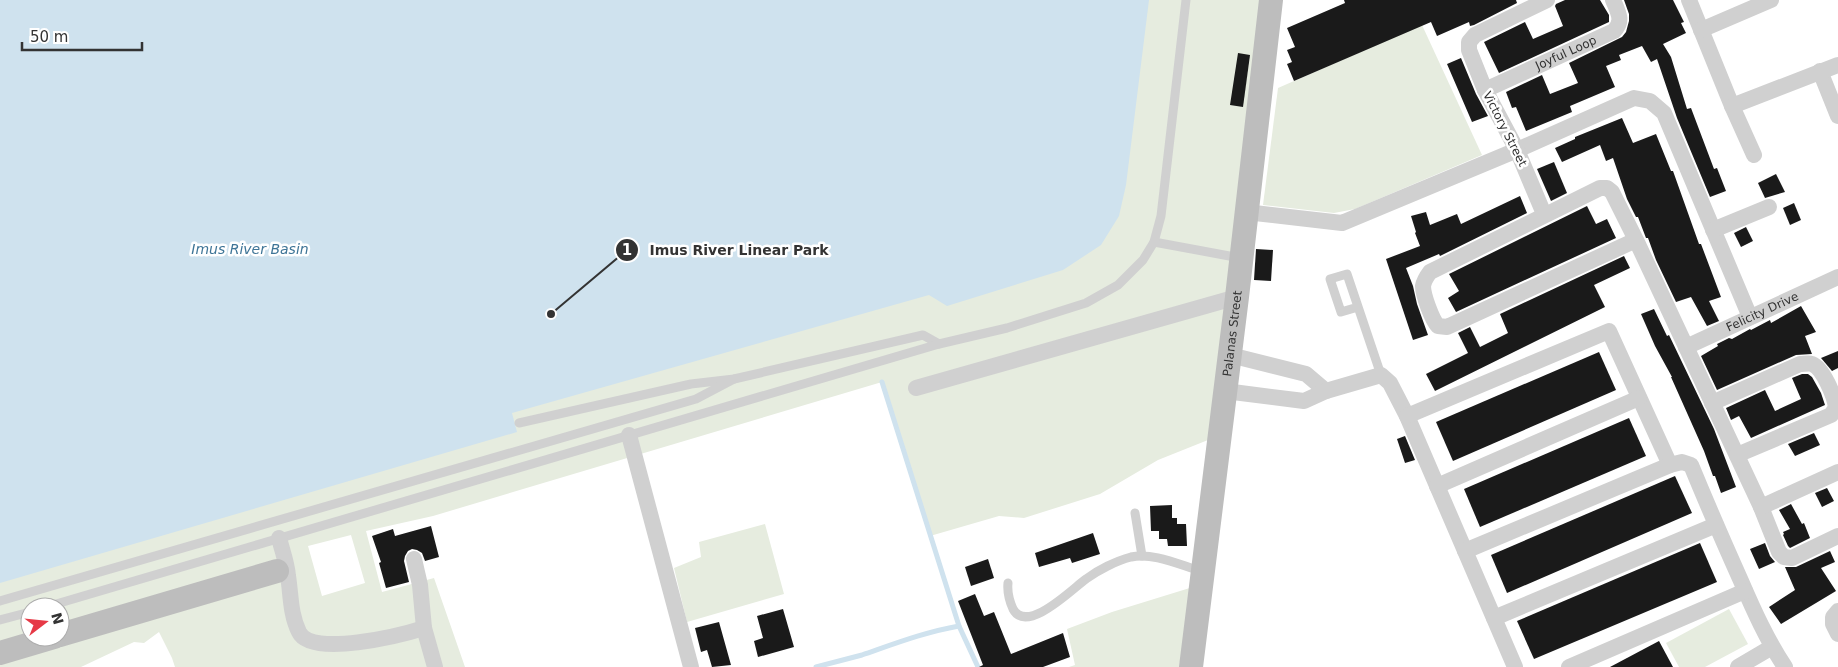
<svg xmlns="http://www.w3.org/2000/svg" width="1838" height="667" font-family="'DejaVu Sans',sans-serif">
	<style>
		.green { fill: #e6ecdf; fill-rule: evenodd }
		.water { fill: #cfe2ee }
		.lines { fill: none; stroke-linecap: round; stroke-linejoin: round }
		.stream { stroke: #cfe2ee; stroke-width: 5 }
		.building { fill: #1a1a1a }
		.lane { stroke: #d0d0d0; stroke-width: 9 }
		.street { stroke: #d0d0d0; stroke-width: 16 }
		.secondary { stroke: #bdbdbd; stroke-width: 24 }
		.labels { text-anchor: middle; stroke-width: 5; stroke-linejoin: round; paint-order: stroke }
		.street-label { font-size: 12px; fill: #333; stroke: #fff }
		.water-label { font-size: 14px; font-style: italic; fill: #3f7597; stroke: #fff }
		.leader { fill: none; stroke: #333; stroke-width: 2 }
		.callout-dot { fill: #333; stroke: #fff; stroke-width: 2 }
		.mark-label { font-size: 15px; text-anchor: middle; font-weight: bold; fill: #fff }
		.callout-label { font-size: 14px; text-anchor: middle; font-weight: bold; fill: #333; stroke: #fff; stroke-width: 5; stroke-linejoin: round; paint-order: stroke }
	</style>
	<rect width="100%" height="100%" fill="#fff"/>
	<!-- green -->
	<g class="green">
		<path d="M 0,0 L 1262,0 L 1213,438 L 1158,460 L 1100,494 L 1024,518 L 999,516 L 930,536 L 882,382 L 433,516 L 366,531 L 382,592 L 434,578 L 465,667 L 175,667 L 172,658 L 159,632 L 144,643 L 134,642 L 81,667 L 0,667 ZM 351,535 L 365,583 L 322,596 L 308,546 ZM 30,607 L 60,607 L 60,637 L 30,637 Z"/>
		<path d="M 1422,25 L 1482,155 L 1355,209 L 1334,213 L 1263,205 L 1278,88 Z"/>
		<path d="M 765,524 L 784,594 L 687,622 L 674,568 L 701,557 L 699,542 Z"/>
		<path d="M 1193,587 L 1179,667 L 1069,667 L 1075,665 L 1067,629 L 1112,612 Z"/>
		<path d="M 1729,609 L 1748,644 L 1705,667 L 1679,667 L 1666,643 Z"/>
	</g>
	<!-- water -->
	<path class="water" d="M 0,0 L 1149,0 L 1126,185 L 1119,216 L 1101,245 L 1063,270 L 947,306 L 929,295 L 512,413 L 517,432 L 0,583 Z"/>
	<g class="lines">
		<!-- stream -->
		<g class="stream">
			<path d="M 882,382 L 959,626 L 978,667"/>
			<path d="M 816,667 C 831,663 847,659 862,655 C 894,644 925,632 959,626"/>
		</g>
	</g>
	<!-- building -->
	<g class="building">
		<path d="M 1344,0 L 1516,0 L 1517,3 L 1474,25 L 1470,26 L 1469,22 L 1437,36 L 1431,22 L 1294,81 L 1287,64 L 1292,62 L 1287,50 L 1295,47 L 1287,28 L 1345,3 Z"/>
		<path d="M 1565,0 L 1600,0 L 1609,15 L 1609,22 L 1499,73 L 1484,42 L 1525,22 L 1533,39 L 1563,26 L 1555,6 L 1556,4 Z"/>
		<path d="M 1624,0 L 1673,0 L 1684,22 L 1681,23 L 1686,33 L 1663,44 L 1671,57 L 1687,109 L 1691,108 L 1714,169 L 1717,168 L 1726,191 L 1710,197 L 1677,118 L 1657,59 L 1651,62 L 1642,46 L 1619,55 L 1621,60 L 1606,66 L 1615,87 L 1570,106 L 1572,112 L 1526,131 L 1516,107 L 1512,108 L 1506,92 L 1542,75 L 1550,94 L 1578,83 L 1569,63 L 1622,37 L 1626,32 L 1629,21 L 1629,14 Z"/>
		<path d="M 1238,53 L 1250,55 L 1243,107 L 1230,105 Z"/>
		<path d="M 1461,58 L 1476,94 L 1488,116 L 1472,122 L 1447,64 Z"/>
		<path d="M 1622,118 L 1633,143 L 1656,134 L 1671,171 L 1673,171 L 1699,244 L 1701,244 L 1721,297 L 1709,301 L 1719,321 L 1707,326 L 1691,297 L 1676,302 L 1656,260 L 1648,238 L 1646,238 L 1638,217 L 1636,217 L 1627,199 L 1613,158 L 1606,161 L 1600,145 L 1562,162 L 1555,148 L 1575,139 L 1575,137 Z"/>
		<path d="M 1554,162 L 1567,193 L 1551,201 L 1537,169 Z"/>
		<path d="M 1776,174 L 1785,192 L 1765,198 L 1758,183 Z"/>
		<path d="M 1520,196 L 1527,213 L 1440,256 L 1439,254 L 1406,268 L 1413,286 L 1417,304 L 1428,335 L 1413,340 L 1386,259 L 1420,246 L 1415,233 L 1416,232 L 1411,216 L 1426,212 L 1430,225 L 1457,214 L 1461,224 Z"/>
		<path d="M 1794,203 L 1801,220 L 1790,225 L 1783,208 Z"/>
		<path d="M 1587,206 L 1596,224 L 1607,219 L 1616,238 L 1456,312 L 1448,298 L 1459,291 L 1449,274 Z"/>
		<path d="M 1746,227 L 1753,241 L 1741,247 L 1734,233 Z"/>
		<path d="M 1256,249 L 1273,250 L 1271,281 L 1254,280 Z"/>
		<path d="M 1624,256 L 1630,268 L 1594,285 L 1605,307 L 1435,391 L 1426,374 L 1468,353 L 1458,333 L 1470,327 L 1480,347 L 1508,333 L 1500,314 Z"/>
		<path d="M 1801,306 L 1816,332 L 1805,336 L 1812,354 L 1796,355 L 1717,390 L 1701,356 L 1718,346 L 1717,344 L 1729,338 L 1732,339 L 1750,329 L 1751,330 L 1770,320 L 1771,323 Z"/>
		<path d="M 1654,309 L 1667,336 L 1669,335 L 1714,429 L 1736,487 L 1721,493 L 1715,476 L 1713,476 L 1704,451 L 1671,377 L 1672,377 L 1655,346 L 1641,314 Z"/>
		<path d="M 1838,351 L 1838,368 L 1832,371 L 1821,358 Z"/>
		<path d="M 1599,352 L 1616,390 L 1453,461 L 1436,422 Z"/>
		<path d="M 1802,374 L 1808,374 L 1812,377 L 1821,393 L 1825,405 L 1751,438 L 1739,416 L 1731,420 L 1726,408 L 1765,390 L 1775,411 L 1801,399 L 1792,378 Z"/>
		<path d="M 1629,418 L 1646,456 L 1480,527 L 1464,489 Z"/>
		<path d="M 1814,433 L 1820,445 L 1795,456 L 1788,444 Z"/>
		<path d="M 1405,436 L 1415,460 L 1405,463 L 1397,439 Z"/>
		<path d="M 1675,476 L 1692,513 L 1507,593 L 1491,555 Z"/>
		<path d="M 1827,488 L 1834,501 L 1822,507 L 1815,493 Z"/>
		<path d="M 1791,504 L 1802,524 L 1804,523 L 1810,538 L 1790,548 L 1788,546 L 1783,535 L 1784,534 L 1783,532 L 1790,529 L 1779,510 Z"/>
		<path d="M 1172,505 L 1172,518 L 1177,518 L 1177,524 L 1186,524 L 1187,546 L 1168,546 L 1167,539 L 1159,539 L 1159,531 L 1151,531 L 1150,506 Z"/>
		<path d="M 431,526 L 439,557 L 425,561 L 422,553 L 417,550 L 412,549 L 408,551 L 405,556 L 404,561 L 409,582 L 386,588 L 379,563 L 381,562 L 372,536 L 393,529 L 395,536 Z"/>
		<path d="M 1093,533 L 1100,554 L 1072,563 L 1070,558 L 1039,567 L 1035,553 Z"/>
		<path d="M 1700,543 L 1717,582 L 1534,659 L 1517,621 Z"/>
		<path d="M 1765,543 L 1770,556 L 1775,562 L 1759,569 L 1750,549 Z"/>
		<path d="M 1830,551 L 1835,562 L 1821,568 L 1836,591 L 1781,624 L 1769,607 L 1795,590 L 1785,567 L 1796,567 Z"/>
		<path d="M 988,559 L 994,578 L 971,586 L 965,567 Z"/>
		<path d="M 975,594 L 984,616 L 994,612 L 1011,654 L 1063,633 L 1070,657 L 1043,667 L 979,667 L 983,665 L 958,601 Z"/>
		<path d="M 783,609 L 794,647 L 758,657 L 754,641 L 763,638 L 757,616 Z"/>
		<path d="M 719,622 L 731,665 L 712,667 L 707,650 L 701,652 L 695,628 Z"/>
		<path d="M 1659,641 L 1673,667 L 1610,667 Z"/>
	</g>
	<g class="lines">
		<!-- lane -->
		<g class="lane">
			<path d="M 1154,242 L 1240,258"/>
			<path d="M 1358,307 L 1341,312 L 1330,279 L 1347,274 L 1381,375"/>
			<path d="M 519,423 L 691,384 L 734,379 L 923,335 L 939,344"/>
			<path d="M 1135,513 L 1142,556"/>
			<path d="M 1008,583 C 1007,593 1009,600 1013,609 C 1027,635 1073,588 1086,579 C 1098,570 1116,561 1131,557 C 1153,552 1180,565 1201,571"/>
			<path d="M 0,601 L 696,399 L 734,379"/>
			<path d="M 46,607 L 939,344 L 1007,328 L 1086,303 L 1118,285 L 1143,260 L 1154,242 L 1161,216 L 1186,0"/>
			<path d="M 0,620 L 30,612"/>
		</g>
		<!-- street -->
		<g class="street">
			<path d="M 1689,0 L 1732,106 L 1754,155"/>
			<path d="M 1701,30 L 1771,0"/>
			<path d="M 1820,71 L 1838,116"/>
			<path id="s1" d="M 1485,90 L 1614,31 C 1624,21 1618,12 1613,0"/>
			<path d="M 1732,106 L 1838,65"/>
			<path d="M 1246,212 L 1342,223 L 1517,150 L 1634,98 L 1650,101 L 1664,113 L 1750,317"/>
			<path d="M 1544,214 L 1517,150 L 1485,90 L 1469,50 L 1469,42 L 1475,35 L 1547,0"/>
			<path d="M 1713,230 L 1769,207"/>
			<path d="M 1636,240 L 1447,327 L 1438,326 C 1432,320 1423,295 1423,286 C 1424,280 1427,276 1430,272 L 1600,188 L 1607,188 L 1612,192 L 1636,240 L 1761,507 L 1779,552 L 1784,557 L 1792,558 L 1838,536"/>
			<path id="s2" d="M 1686,347 L 1838,277"/>
			<path d="M 1230,355 L 1306,374 L 1326,391"/>
			<path d="M 916,388 L 1237,297"/>
			<path d="M 1225,391 L 1304,401 L 1326,391 L 1381,375 L 1390,383 L 1407,416 L 1515,667"/>
			<path d="M 1712,403 L 1800,364 C 1804,364 1809,363 1812,364 C 1823,368 1835,397 1836,408 L 1831,415 L 1737,455"/>
			<path d="M 1407,416 L 1609,331 L 1670,465"/>
			<path d="M 629,435 L 691,667"/>
			<path d="M 1437,486 L 1639,398"/>
			<path d="M 1761,507 L 1838,472"/>
			<path d="M 279,538 C 282,550 287,563 288,576 C 291,594 290,614 299,632 C 311,658 402,635 424,628"/>
			<path d="M 1465,551 L 1670,465 L 1682,462 L 1691,465 C 1707,504 1724,543 1741,581 C 1754,611 1767,640 1785,667"/>
			<path d="M 414,559 L 420,585 L 424,628 L 435,667"/>
			<path d="M 1838,611 L 1833,617 L 1833,624 L 1838,634"/>
			<path d="M 1494,618 L 1716,525"/>
			<path d="M 1569,667 L 1745,591"/>
			<path d="M 1738,667 L 1772,647"/>
		</g>
		<!-- secondary -->
		<g class="secondary">
			<path d="M 60,635 L 277,571"/>
			<path d="M 0,653 L 54,637"/>
			<path id="s3" d="M 1191,667 L 1237,297 L 1271,0"/>
		</g>
	</g>
	<g class="labels">
		<!-- street labels -->
		<g class="street-label">
			<text dy="4" stroke="none"><textPath href="#s1" startOffset="89">Joyful Loop</textPath></text>
			<text transform="translate(1505 129) rotate(63)" y="4">Victory Street</text>
			<text dy="4" stroke="none"><textPath href="#s2" startOffset="84">Felicity Drive</textPath></text>
			<text dy="4" stroke="none"><textPath href="#s3" startOffset="336">Palanas Street</textPath></text>
		</g>
		<!-- water labels -->
		<g class="water-label">
			<text x="250" y="254">Imus River Basin</text>
		</g>
	</g>
	<!-- callouts -->
	<path class="leader" d="M551 314L627 250"/>
	<g class="callout-dot">
		<circle cx="551" cy="314" r="5"/>
		<circle cx="627" cy="250" r="12"/>
	</g>
	<g class="mark-label">
		<text x="627" y="255">1</text>
	</g>
	<g class="callout-label">
		<text x="739" y="255">Imus River Linear Park</text>
	</g>
	<!-- north arrow -->
	<g transform="translate(45 622) rotate(74)"><circle r="24" fill="#ffffff" stroke="#adadad"/>
	<path d="M0-4L9 19L0 12L-9 19Z" fill="#e63946"/>
	<text y="-8" font-size="14" font-weight="bold" text-anchor="middle" fill="#333333">N</text>
	</g>
	<!-- scale -->
	<path d="M22 42v8h120v-8" fill="none" stroke="#333333" stroke-width="2.5"/>
	<text x="30" y="42" font-size="15" fill="#333333" stroke="#ffffff" stroke-width="4" paint-order="stroke">50 m</text>
</svg>
